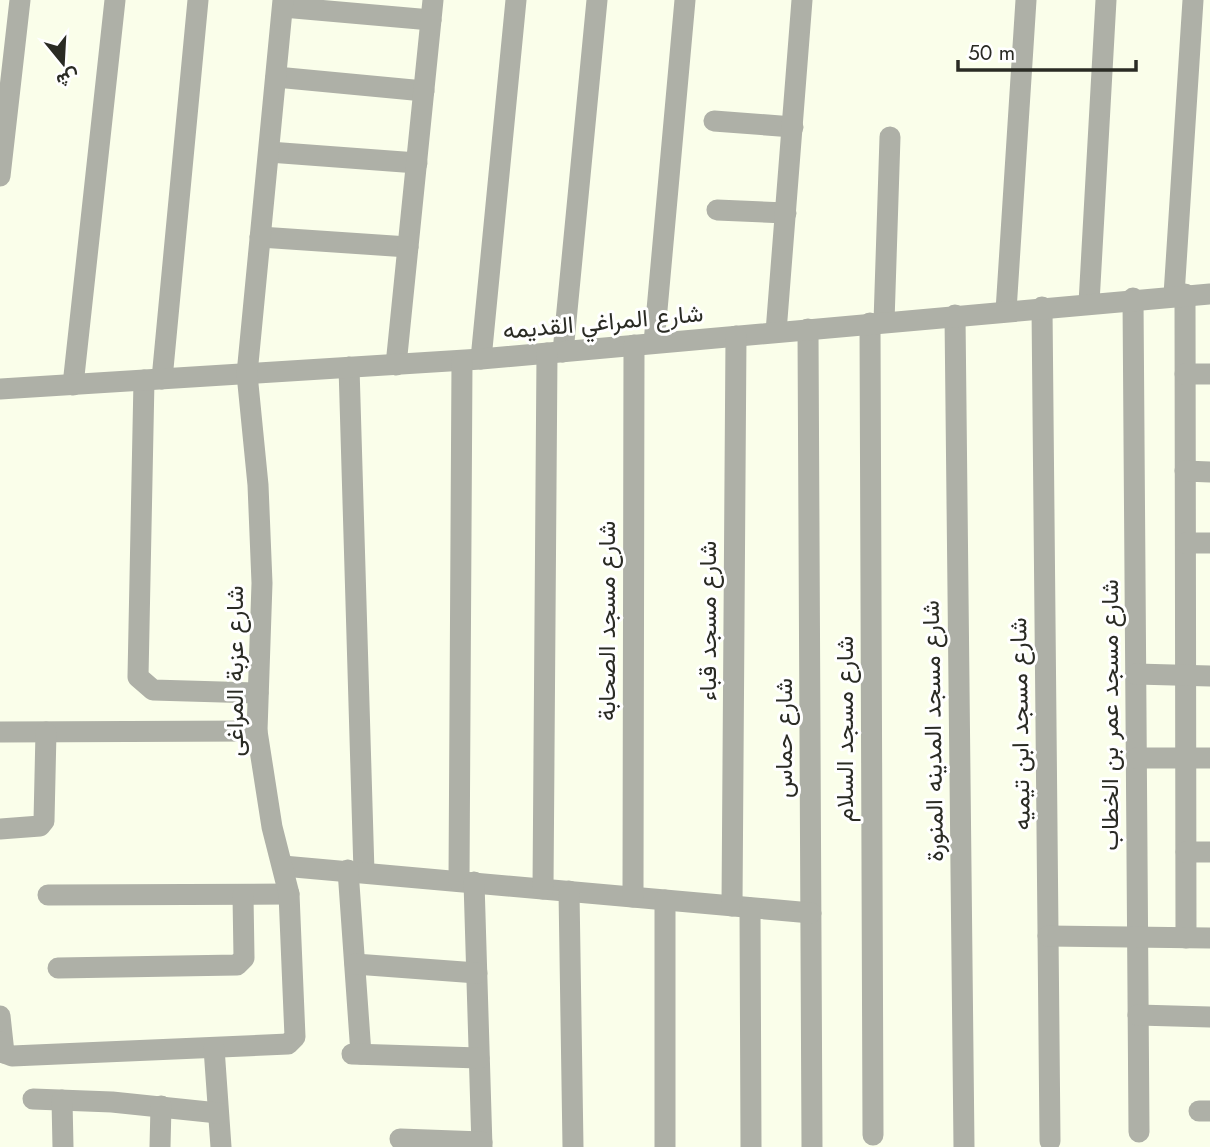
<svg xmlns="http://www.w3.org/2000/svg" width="1210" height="1147" font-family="Jost,Vazirmatn,sans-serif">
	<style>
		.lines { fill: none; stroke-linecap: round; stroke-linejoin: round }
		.street { stroke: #aeb0a7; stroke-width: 21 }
		.labels { text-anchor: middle; stroke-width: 6; stroke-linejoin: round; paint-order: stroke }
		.street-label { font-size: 24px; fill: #2a2b24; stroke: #fff }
	</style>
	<rect width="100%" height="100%" fill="#fafeea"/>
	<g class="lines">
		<!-- street -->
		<g class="street">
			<path d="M 283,7 L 431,20"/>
			<path d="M 276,77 L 424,91"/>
			<path d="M 714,121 L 793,127"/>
			<path d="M 269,152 L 417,163"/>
			<path d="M 0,176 L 20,0"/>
			<path d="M 717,210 L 786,213"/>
			<path d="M 260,237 L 408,247"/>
			<path d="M 1185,294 L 1186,938"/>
			<path d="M 1174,295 L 1193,0"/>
			<path d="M 1133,298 L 1139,1132"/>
			<path d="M 1089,303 L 1106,0"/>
			<path d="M 1042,307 L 1050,1141"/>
			<path d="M 1006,311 L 1026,0"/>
			<path d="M 955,315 L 964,1147"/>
			<path d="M 884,322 L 890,137"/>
			<path d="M 870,323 L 873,1135"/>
			<path d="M 808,329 L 812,1147"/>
			<path d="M 776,332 L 802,0"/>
			<path d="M 654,343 L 685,0"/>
			<path d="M 563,352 L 597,0"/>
			<path d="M 481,359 L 516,0"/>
			<path d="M 396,365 L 433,0"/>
			<path d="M 349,367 L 364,872"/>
			<path d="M 1185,374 L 1210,374"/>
			<path d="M 162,379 L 198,0"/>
			<path d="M 144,380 L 138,677 L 153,690 L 258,693"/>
			<path d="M 73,385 L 115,0"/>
			<path d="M 0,389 L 481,359 L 1210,294"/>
			<path d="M 1185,471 L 1210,472"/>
			<path d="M 1186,543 L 1210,543"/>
			<path d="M 1136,674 L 1210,676"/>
			<path d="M 0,732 L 257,731"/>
			<path d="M 1137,758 L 1210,758"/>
			<path d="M 0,829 L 40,826 L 44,821 L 46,732"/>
			<path d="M 1186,852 L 1210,852"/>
			<path d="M 283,866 L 811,913"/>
			<path d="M 348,870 L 361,1054"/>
			<path d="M 459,881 L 462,361"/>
			<path d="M 474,882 L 482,1147"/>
			<path d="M 543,889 L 547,353"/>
			<path d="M 569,891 L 573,1147"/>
			<path d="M 48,895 L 289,894"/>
			<path d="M 633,897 L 634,345"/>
			<path d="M 732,906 L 736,336"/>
			<path d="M 750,908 L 751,1147"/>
			<path d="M 1048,936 L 1210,938"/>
			<path d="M 355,964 L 477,973"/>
			<path d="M 58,968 L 237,965 L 244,958 L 243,895"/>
			<path d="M 1138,1015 L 1210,1017"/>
			<path d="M 0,1016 L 4,1053"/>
			<path d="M 0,1042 L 4,1053 L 12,1056 L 288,1044 L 295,1037 L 289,894 L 272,827 L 257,731 L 262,583 L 258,485 L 247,374 L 283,0"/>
			<path d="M 214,1048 L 221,1147"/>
			<path d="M 352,1054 L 479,1058"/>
			<path d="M 33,1099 L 112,1102 L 218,1113"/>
			<path d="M 62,1100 L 63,1147"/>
			<path d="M 1199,1111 L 1210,1111"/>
			<path d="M 400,1139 L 482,1142"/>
			<path d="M 160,1147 L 161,1106"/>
			<path d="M 665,1147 L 665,900"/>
		</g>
	</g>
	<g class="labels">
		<!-- street labels -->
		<g class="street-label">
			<text transform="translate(603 322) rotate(-5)" y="8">شارع المراغي القديمه</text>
			<text transform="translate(607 621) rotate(-90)" y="8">شارع مسجد الصحابة</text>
			<text transform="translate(708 621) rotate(-90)" y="8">شارع مسجد قباء</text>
			<text transform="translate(235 671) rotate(-90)" y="8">شارع عزبة المراغى</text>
			<text transform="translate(1110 715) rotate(-90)" y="8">شارع مسجد عمر بن الخطاب</text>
			<text transform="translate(1020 724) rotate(-91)" y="8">شارع مسجد ابن تيميه</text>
			<text transform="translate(845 729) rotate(-90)" y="8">شارع مسجد السلام</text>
			<text transform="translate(933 731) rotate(-91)" y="8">شارع مسجد المدينه المنورة</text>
			<text transform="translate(784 738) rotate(-90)" y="8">شارع حماس</text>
		</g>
	</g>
	<!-- north arrow -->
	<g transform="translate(63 63) rotate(162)" stroke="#ffffff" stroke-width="5" paint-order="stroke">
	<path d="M0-5L12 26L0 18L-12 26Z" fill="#2a2b24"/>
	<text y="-10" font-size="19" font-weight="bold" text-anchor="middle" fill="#2a2b24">ش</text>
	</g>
	<!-- scale -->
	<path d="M958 60v10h178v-10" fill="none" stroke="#2a2b24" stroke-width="3.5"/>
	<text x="968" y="60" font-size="21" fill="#2a2b24" stroke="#ffffff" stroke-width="5" paint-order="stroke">50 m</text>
</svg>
